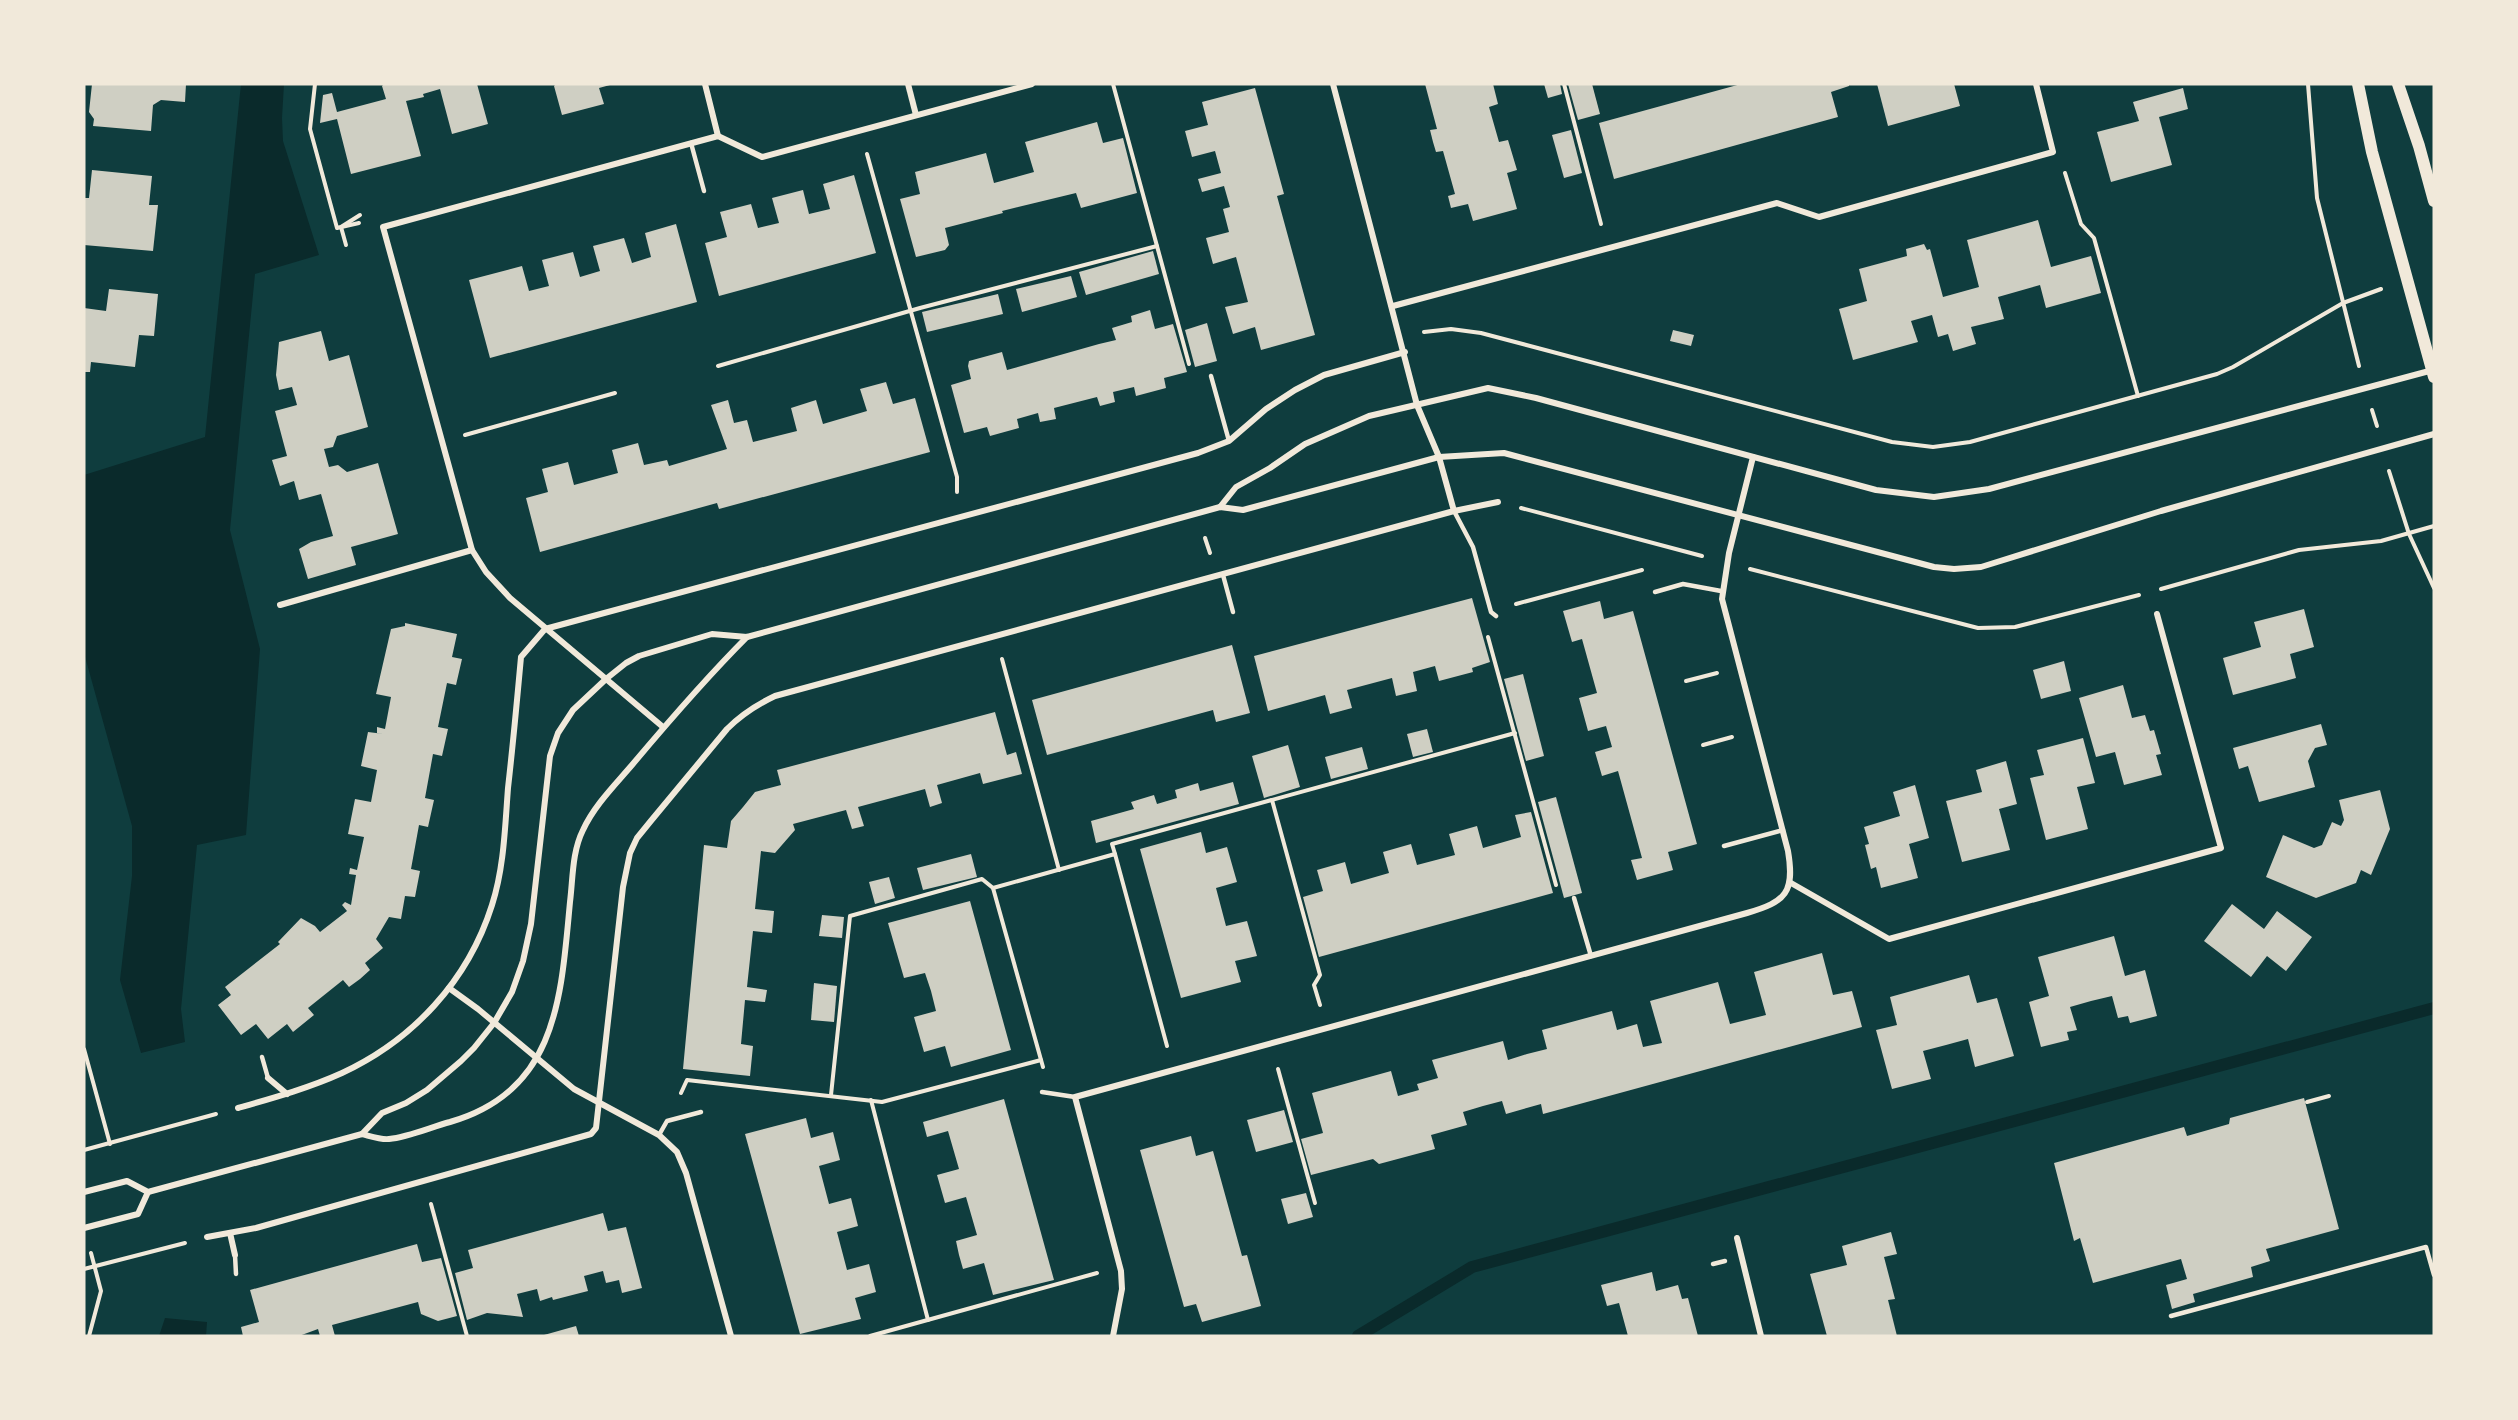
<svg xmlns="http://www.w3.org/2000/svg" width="2518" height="1420" font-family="'IBM Plex Serif',serif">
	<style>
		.water { fill: #0a2a2b }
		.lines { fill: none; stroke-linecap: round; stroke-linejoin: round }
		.stream { stroke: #0a2a2b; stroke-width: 12 }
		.building { fill: #cfcfc3 }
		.path { stroke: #f1e9da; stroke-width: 4 }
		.service { stroke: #f1e9da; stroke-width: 4.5 }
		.minor { stroke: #f1e9da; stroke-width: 6 }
		.secondary { stroke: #f1e9da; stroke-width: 12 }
	</style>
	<rect width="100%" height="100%" fill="#0f3d3e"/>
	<!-- water -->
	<g class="water">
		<path d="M 241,84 L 284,84 L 282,118 L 283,141 L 319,255 L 255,274 L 230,530 L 260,649 L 246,835 L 197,845 L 181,1009 L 185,1042 L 141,1053 L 120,980 L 132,876 L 132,826 L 84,653 L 84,475 L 205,437 Z"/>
		<path d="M 165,1318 L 207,1322 L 206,1336 L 159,1336 Z"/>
	</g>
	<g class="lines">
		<!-- stream -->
		<path class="stream" d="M 1358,1336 L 1472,1267 L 2434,1008"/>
	</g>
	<!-- building -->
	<g class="building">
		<path d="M 92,84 L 186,84 L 185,102 L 161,100 L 153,105 L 151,131 L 93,126 L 94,119 L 89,112 Z"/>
		<path d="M 384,84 L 477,84 L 488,124 L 452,134 L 440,89 L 423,94 L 424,97 L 406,101 L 421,156 L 351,174 L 337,119 L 320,123 L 323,95 L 332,93 L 337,112 L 386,99 L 382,86 Z"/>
		<path d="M 556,84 L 610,84 L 610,85 L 599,88 L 604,104 L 562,115 L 554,86 Z"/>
		<path d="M 1425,84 L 1493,84 L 1498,104 L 1489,107 L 1499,142 L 1508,140 L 1517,170 L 1507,173 L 1517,209 L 1473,221 L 1468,204 L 1451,208 L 1448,196 L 1455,194 L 1443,151 L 1436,152 L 1433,142 L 1430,130 L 1437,129 Z"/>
		<path d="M 1544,84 L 1560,84 L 1562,94 L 1548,98 Z"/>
		<path d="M 1568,84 L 1592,84 L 1600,114 L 1578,120 Z"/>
		<path d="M 1741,84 L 1849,84 L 1849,86 L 1831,92 L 1838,117 L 1614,179 L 1599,123 Z"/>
		<path d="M 1877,84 L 1954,84 L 1960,106 L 1888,126 Z"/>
		<path d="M 1255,88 L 1284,194 L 1277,196 L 1315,335 L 1261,350 L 1255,327 L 1233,334 L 1225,307 L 1248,302 L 1236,257 L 1213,264 L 1206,238 L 1229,232 L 1223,209 L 1230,207 L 1224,186 L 1202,192 L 1198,179 L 1221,173 L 1215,151 L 1192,157 L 1185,131 L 1208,125 L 1202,102 Z"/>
		<path d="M 2183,88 L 2188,109 L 2159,117 L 2172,165 L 2111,182 L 2097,132 L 2139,121 L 2133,102 Z"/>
		<path d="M 1097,122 L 1103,143 L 1123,138 L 1137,193 L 1081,208 L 1076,193 L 1002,211 L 1003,213 L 945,228 L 949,245 L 945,250 L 916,257 L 900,199 L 920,194 L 915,172 L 986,153 L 994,183 L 1034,172 L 1025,142 Z"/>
		<path d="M 1571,130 L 1582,173 L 1564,178 L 1552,135 Z"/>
		<path d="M 92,170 L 152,176 L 149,205 L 158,205 L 153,251 L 84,245 L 84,198 L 89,198 Z"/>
		<path d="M 854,175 L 876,253 L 719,296 L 705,243 L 727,237 L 720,212 L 751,204 L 758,228 L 779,223 L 772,198 L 803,190 L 809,214 L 830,209 L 823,184 Z"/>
		<path d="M 2038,220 L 2051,267 L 2091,256 L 2101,293 L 2046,308 L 2040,285 L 1998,297 L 2004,319 L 1971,327 L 1976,344 L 1953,351 L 1948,334 L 1938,337 L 1932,315 L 1911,321 L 1918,342 L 1853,360 L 1839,309 L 1867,301 L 1859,269 L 1907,256 L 1906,249 L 1924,244 L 1927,250 L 1930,249 L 1943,297 L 1979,287 L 1967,240 Z"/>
		<path d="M 676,224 L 697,302 L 490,358 L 469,280 L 522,266 L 529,291 L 549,286 L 542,260 L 573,252 L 580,277 L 600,271 L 593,246 L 624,238 L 632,263 L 651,257 L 645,233 Z"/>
		<path d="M 1153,251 L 1159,274 L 1086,295 L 1079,272 Z"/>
		<path d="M 1071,276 L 1077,297 L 1022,312 L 1016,289 Z"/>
		<path d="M 109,289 L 158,294 L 154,336 L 139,335 L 135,367 L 91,362 L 90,372 L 84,372 L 84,308 L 106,311 Z"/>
		<path d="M 998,294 L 1003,314 L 927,332 L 922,312 Z"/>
		<path d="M 1150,310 L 1155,329 L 1173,324 L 1187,372 L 1164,378 L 1166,388 L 1136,396 L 1134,387 L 1113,392 L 1115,402 L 1100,406 L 1097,397 L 1054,408 L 1056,419 L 1040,422 L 1038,413 L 1017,419 L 1019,428 L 990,436 L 987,427 L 964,433 L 951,385 L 971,379 L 968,366 L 969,361 L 1002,352 L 1007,370 L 1099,344 L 1116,340 L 1112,328 L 1132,322 L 1131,316 Z"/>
		<path d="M 1207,323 L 1217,361 L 1195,367 L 1185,330 Z"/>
		<path d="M 1673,330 L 1694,335 L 1691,346 L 1670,341 Z"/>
		<path d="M 321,331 L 329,361 L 349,355 L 368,427 L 337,436 L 333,447 L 324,449 L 329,467 L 338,465 L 347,472 L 378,463 L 398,534 L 351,547 L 356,565 L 308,579 L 299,549 L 311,542 L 333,536 L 321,494 L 299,500 L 294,481 L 280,486 L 272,460 L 287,456 L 275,411 L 297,405 L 292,387 L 279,390 L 276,375 L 279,342 Z"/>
		<path d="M 886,382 L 893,404 L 915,398 L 930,452 L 719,509 L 717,503 L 540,552 L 526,498 L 548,492 L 542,469 L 568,462 L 574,485 L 618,473 L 612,450 L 638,443 L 644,465 L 667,460 L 669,466 L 727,449 L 711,405 L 728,400 L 734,423 L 747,420 L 753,442 L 797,431 L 791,408 L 816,400 L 823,424 L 867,411 L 860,389 Z"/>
		<path d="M 1472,598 L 1490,662 L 1472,668 L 1473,672 L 1439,681 L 1435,666 L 1413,672 L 1417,691 L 1396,696 L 1392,678 L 1347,690 L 1352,708 L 1330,714 L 1325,695 L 1268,711 L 1254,656 Z"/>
		<path d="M 1600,601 L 1604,619 L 1633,611 L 1697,844 L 1668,852 L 1673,870 L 1637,880 L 1631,860 L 1642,858 L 1618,771 L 1602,776 L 1595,752 L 1612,747 L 1606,726 L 1588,731 L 1579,698 L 1597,693 L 1582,639 L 1572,642 L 1563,611 Z"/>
		<path d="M 2304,609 L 2314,647 L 2290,654 L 2296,678 L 2233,695 L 2223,658 L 2261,647 L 2254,622 Z"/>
		<path d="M 405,623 L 457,634 L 452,657 L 462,659 L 456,685 L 447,683 L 438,727 L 448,729 L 442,756 L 433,754 L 425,798 L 434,800 L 428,827 L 419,825 L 411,869 L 420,871 L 415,897 L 405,896 L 401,919 L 389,917 L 376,939 L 383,948 L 365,963 L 370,970 L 360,979 L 349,987 L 343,980 L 308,1008 L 314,1015 L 293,1032 L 287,1024 L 268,1039 L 256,1024 L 241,1035 L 218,1005 L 231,995 L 225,987 L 280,944 L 278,942 L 301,918 L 315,926 L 320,932 L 347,911 L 342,905 L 345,902 L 351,905 L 356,875 L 349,874 L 350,868 L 357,870 L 364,837 L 348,834 L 355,799 L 371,802 L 377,770 L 361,766 L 368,732 L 384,734 L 377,733 L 377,727 L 385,729 L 391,697 L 376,694 L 391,629 L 405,626 Z"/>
		<path d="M 1232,645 L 1250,713 L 1216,722 L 1213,710 L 1047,755 L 1032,700 Z"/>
		<path d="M 2064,661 L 2071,691 L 2041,699 L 2033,670 Z"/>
		<path d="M 1523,674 L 1544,756 L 1526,761 L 1504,679 Z"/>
		<path d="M 2123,685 L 2132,718 L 2145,715 L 2150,731 L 2154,730 L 2161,754 L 2156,755 L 2162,775 L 2124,785 L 2115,752 L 2096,757 L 2079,698 Z"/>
		<path d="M 995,712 L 1007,755 L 1016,752 L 1022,774 L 983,784 L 980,773 L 937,785 L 942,803 L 930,807 L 925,789 L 858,807 L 864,826 L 852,829 L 846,810 L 793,824 L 795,830 L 775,853 L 761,851 L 755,909 L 774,911 L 772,933 L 753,931 L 747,987 L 767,990 L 765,1002 L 745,1000 L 741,1044 L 753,1046 L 750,1076 L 683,1069 L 704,845 L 727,848 L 731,821 L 743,807 L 755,792 L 781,785 L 777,770 Z"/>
		<path d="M 2321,724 L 2327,745 L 2315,748 L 2308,761 L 2315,787 L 2259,802 L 2248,766 L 2239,769 L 2233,748 Z"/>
		<path d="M 1427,729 L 1433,752 L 1413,757 L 1407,734 Z"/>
		<path d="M 2083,738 L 2095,783 L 2077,787 L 2088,829 L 2046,840 L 2030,778 L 2044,775 L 2037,750 Z"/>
		<path d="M 1288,745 L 1300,787 L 1264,798 L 1252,756 Z"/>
		<path d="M 1362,747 L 1368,769 L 1331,779 L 1325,757 Z"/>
		<path d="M 2006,761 L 2017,804 L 1999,809 L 2010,850 L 1962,862 L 1946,801 L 1982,792 L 1976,770 Z"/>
		<path d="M 1233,782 L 1239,804 L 1096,843 L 1091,821 L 1134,809 L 1131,802 L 1154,795 L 1157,804 L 1177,798 L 1175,790 L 1198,783 L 1200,791 Z"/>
		<path d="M 1915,785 L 1929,838 L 1909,844 L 1918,878 L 1881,888 L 1876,867 L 1871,869 L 1865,845 L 1869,844 L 1864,827 L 1900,816 L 1893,792 Z"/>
		<path d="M 2380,790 L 2390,829 L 2371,875 L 2361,870 L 2356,883 L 2316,898 L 2266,877 L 2283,835 L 2314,848 L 2322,845 L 2332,822 L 2341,826 L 2344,820 L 2339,800 Z"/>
		<path d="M 1556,797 L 1582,893 L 1564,898 L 1538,802 Z"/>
		<path d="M 1531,812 L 1553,893 L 1319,957 L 1303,897 L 1323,891 L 1317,870 L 1345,862 L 1351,884 L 1389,873 L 1383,852 L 1411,844 L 1417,865 L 1455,855 L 1449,834 L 1477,826 L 1483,848 L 1521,837 L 1515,815 Z"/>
		<path d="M 1201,832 L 1206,853 L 1227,847 L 1237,882 L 1216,888 L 1226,926 L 1247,921 L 1257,956 L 1235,961 L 1241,982 L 1181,998 L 1140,849 Z"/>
		<path d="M 971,854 L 977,877 L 923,890 L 917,868 Z"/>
		<path d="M 889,877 L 895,898 L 875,904 L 869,882 Z"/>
		<path d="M 970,901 L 1011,1050 L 951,1067 L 945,1046 L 924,1052 L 914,1017 L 936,1011 L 931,991 L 925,973 L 904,978 L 888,923 Z"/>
		<path d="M 2232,904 L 2264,929 L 2277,911 L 2312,937 L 2286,971 L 2267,956 L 2251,977 L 2204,941 Z"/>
		<path d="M 822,915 L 844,917 L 842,938 L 819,936 Z"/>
		<path d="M 2114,936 L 2125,976 L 2145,970 L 2157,1016 L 2130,1023 L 2128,1016 L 2118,1018 L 2112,996 L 2091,1001 L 2070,1007 L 2077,1030 L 2067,1032 L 2069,1040 L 2041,1047 L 2029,1002 L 2049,996 L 2038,957 Z"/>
		<path d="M 1822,953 L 1833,995 L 1852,991 L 1862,1027 L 1543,1114 L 1541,1104 L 1506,1114 L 1502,1101 L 1483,1106 L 1463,1112 L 1467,1125 L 1431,1135 L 1435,1149 L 1379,1164 L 1373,1159 L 1311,1175 L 1301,1139 L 1323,1133 L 1312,1093 L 1391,1071 L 1398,1096 L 1419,1090 L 1417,1084 L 1438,1078 L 1432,1060 L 1503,1041 L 1508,1060 L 1527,1054 L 1547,1049 L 1542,1030 L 1612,1011 L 1617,1030 L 1637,1024 L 1643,1047 L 1662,1043 L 1650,1001 L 1718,982 L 1730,1024 L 1766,1015 L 1754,972 Z"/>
		<path d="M 1969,975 L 1977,1003 L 1997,998 L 2014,1056 L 1975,1067 L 1968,1039 L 1946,1045 L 1923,1051 L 1931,1079 L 1892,1089 L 1876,1030 L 1897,1025 L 1890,997 Z"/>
		<path d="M 814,983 L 837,986 L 834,1022 L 811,1020 Z"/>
		<path d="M 2304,1098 L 2339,1229 L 2266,1249 L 2270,1261 L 2251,1267 L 2253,1277 L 2193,1294 L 2195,1302 L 2172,1309 L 2166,1285 L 2187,1279 L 2181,1259 L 2093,1283 L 2080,1238 L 2074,1241 L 2054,1163 L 2184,1127 L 2187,1136 L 2229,1124 L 2230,1118 Z"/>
		<path d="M 1004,1099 L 1054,1280 L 993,1295 L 984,1263 L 963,1269 L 959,1255 L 956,1241 L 977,1235 L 966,1197 L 945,1203 L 937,1175 L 959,1169 L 948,1131 L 927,1137 L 923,1122 Z"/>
		<path d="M 1284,1110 L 1293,1142 L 1256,1152 L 1247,1120 Z"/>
		<path d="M 806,1118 L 811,1138 L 833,1132 L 840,1160 L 819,1166 L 829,1204 L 851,1198 L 858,1226 L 837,1232 L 847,1270 L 869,1264 L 876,1292 L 855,1298 L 861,1319 L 800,1334 L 745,1134 Z"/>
		<path d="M 1191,1136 L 1196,1156 L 1213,1151 L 1242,1256 L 1247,1255 L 1261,1306 L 1202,1322 L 1196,1304 L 1184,1307 L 1140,1150 Z"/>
		<path d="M 1306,1193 L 1313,1217 L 1288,1224 L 1281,1199 Z"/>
		<path d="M 603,1213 L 608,1231 L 626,1227 L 642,1288 L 622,1293 L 619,1280 L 606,1283 L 603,1271 L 584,1276 L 588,1291 L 553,1300 L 552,1297 L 540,1301 L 537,1289 L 517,1294 L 523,1317 L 487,1313 L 467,1320 L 455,1273 L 473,1268 L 468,1250 Z"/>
		<path d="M 1891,1232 L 1897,1254 L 1884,1257 L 1895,1299 L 1888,1300 L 1897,1336 L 1827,1336 L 1810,1274 L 1847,1265 L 1842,1246 Z"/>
		<path d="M 417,1244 L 422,1262 L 441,1258 L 457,1316 L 438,1321 L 421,1314 L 418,1302 L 332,1325 L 335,1336 L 320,1336 L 318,1329 L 299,1336 L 243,1336 L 241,1327 L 259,1322 L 250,1290 Z"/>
		<path d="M 1652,1272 L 1656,1291 L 1678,1285 L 1682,1299 L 1688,1298 L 1698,1336 L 1628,1336 L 1619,1303 L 1607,1306 L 1601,1285 Z"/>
		<path d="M 576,1326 L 579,1336 L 544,1336 L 544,1335 Z"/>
	</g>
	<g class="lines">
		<!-- path -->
		<g class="path">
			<path d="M 315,84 L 310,129 L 337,228 L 359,223"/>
			<path d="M 1113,84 L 1189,364"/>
			<path d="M 1564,84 L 1601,224"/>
			<path d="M 2308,84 L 2317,198 L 2359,366"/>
			<path d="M 867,154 L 957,477 L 957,492"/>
			<path d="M 2065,173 L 2081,224 L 2094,238 L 2138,396"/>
			<path d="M 346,245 L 341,227 L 360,215"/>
			<path d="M 1424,332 L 1451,329 L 1481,333 L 1892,442 L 1933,447 L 1970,442 L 2217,374 L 2233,367 L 2343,303 L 2381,289"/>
			<path d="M 718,366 L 920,308 L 1157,246"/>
			<path d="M 2372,410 L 2377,426"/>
			<path d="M 465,435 L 615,393"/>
			<path d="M 2389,471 L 2409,534 L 2434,588"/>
			<path d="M 1521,508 L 1702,556"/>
			<path d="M 1205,538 L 1210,553"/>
			<path d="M 1750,569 L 1978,628 L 2015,627 L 2139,595"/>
			<path d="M 2161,589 L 2299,550 L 2381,541 L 2434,526"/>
			<path d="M 1516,604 L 1642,570"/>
			<path d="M 1488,637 L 1556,885"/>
			<path d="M 1002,659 L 1059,870"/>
			<path d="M 1686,681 L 1717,673"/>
			<path d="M 1703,745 L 1732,737"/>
			<path d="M 1272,800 L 1320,975 L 1314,985 L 1320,1005"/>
			<path d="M 1115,854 L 1112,844 L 1515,733"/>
			<path d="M 84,1049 L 110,1144"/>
			<path d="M 1043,1067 L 993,888 L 1115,854 L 1167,1046"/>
			<path d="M 1278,1069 L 1315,1203"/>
			<path d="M 681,1093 L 687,1080 L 882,1102 L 1041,1060"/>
			<path d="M 831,1095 L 850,916 L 982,879 L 993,888"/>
			<path d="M 871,1100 L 928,1320"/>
			<path d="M 2307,1102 L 2329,1096"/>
			<path d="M 84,1150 L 216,1114"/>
			<path d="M 431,1204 L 467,1336"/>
			<path d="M 84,1269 L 185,1243"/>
			<path d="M 89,1336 L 101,1291 L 91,1253"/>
			<path d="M 870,1336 L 1097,1273"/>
		</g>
		<!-- service -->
		<g class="service">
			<path d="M 691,143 L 704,191"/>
			<path d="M 1211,376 L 1229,441"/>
			<path d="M 1454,511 L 1473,547 L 1491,612 L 1496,616"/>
			<path d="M 1223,575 L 1233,612"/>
			<path d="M 1655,592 L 1683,584 L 1721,591"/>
			<path d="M 1724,846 L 1783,830"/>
			<path d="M 1574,898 L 1591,956"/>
			<path d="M 262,1057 L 268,1078"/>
			<path d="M 1042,1092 L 1075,1097"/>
			<path d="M 659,1135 L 667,1121 L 701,1112"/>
			<path d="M 235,1255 L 236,1274"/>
			<path d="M 1713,1264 L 1725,1261"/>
			<path d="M 2171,1316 L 2426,1247 L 2434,1275"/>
		</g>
		<!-- minor -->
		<g class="minor">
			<path d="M 705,84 L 718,136"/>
			<path d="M 908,84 L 916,115"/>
			<path d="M 1333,84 L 1417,405 L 1439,457 L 1454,511"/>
			<path d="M 1393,306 L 1777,203 L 1819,217 L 2053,152 L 2036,84"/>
			<path d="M 1220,507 L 1236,487 L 1270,468 L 1305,444 L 1369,416 L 1488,388 L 1536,398 L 1876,490 L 1934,497 L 1989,489 L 2433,370"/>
			<path d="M 280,605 L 472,550"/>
			<path d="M 663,727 L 510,598 L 486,572 L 472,550 L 383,227 L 718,136 L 762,157 L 1032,84"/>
			<path d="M 1791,883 L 1889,939 L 2221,848 L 2157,614"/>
			<path d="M 449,988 L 478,1009 L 574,1089 L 659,1135 L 677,1152 L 686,1173 L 731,1336"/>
			<path d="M 268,1078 L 287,1094"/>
			<path d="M 238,1108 C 273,1098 309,1088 342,1073 C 413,1040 468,981 492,905 C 504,868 505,827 508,788 C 513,744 517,701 521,657 L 545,629 L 1198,453 L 1229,441 L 1266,409 L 1295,390 L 1324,375 L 1405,352"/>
			<path d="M 362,1134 L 382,1113 L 406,1103 L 427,1090 L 461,1061 L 474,1048 L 494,1023 L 512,992 L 523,961 L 531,924 L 550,756 L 558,733 L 573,710 L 606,679 L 626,663 L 639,656 L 712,634 L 747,637 L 1220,507 L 1243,510 L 1439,457 L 1504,453 L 1934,567 L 1954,569 L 1981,567 L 2161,511 L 2434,434"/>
			<path d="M 84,1192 L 127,1181 L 148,1192 L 362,1134 C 370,1136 381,1140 389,1139 C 409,1137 431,1127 450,1122 C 558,1091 561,996 570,902 C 573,878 572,852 583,830 C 594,806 614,786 632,765 C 669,721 706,678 747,637"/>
			<path d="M 84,1228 L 138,1214 L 148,1192"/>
			<path d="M 230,1233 L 235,1255"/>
			<path d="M 207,1237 L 256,1228 L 591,1134 L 596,1128 L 623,887 L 630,853 L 637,838 L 650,822 L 727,729 C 742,714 756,705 775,696 L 1454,511 L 1498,502"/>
			<path d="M 1737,1238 L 1761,1336"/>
			<path d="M 1113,1336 L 1122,1289 L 1121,1271 L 1075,1097 L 1747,913 C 1786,902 1795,892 1788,851 L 1722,599 L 1729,553 L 1753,457"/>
		</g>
		<!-- secondary -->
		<g class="secondary">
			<path d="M 2358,84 L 2372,152 L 2434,377"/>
			<path d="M 2398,84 L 2419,146 L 2434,201"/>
		</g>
	</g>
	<!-- border -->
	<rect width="2518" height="1420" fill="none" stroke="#f1e9da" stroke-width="171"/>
</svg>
